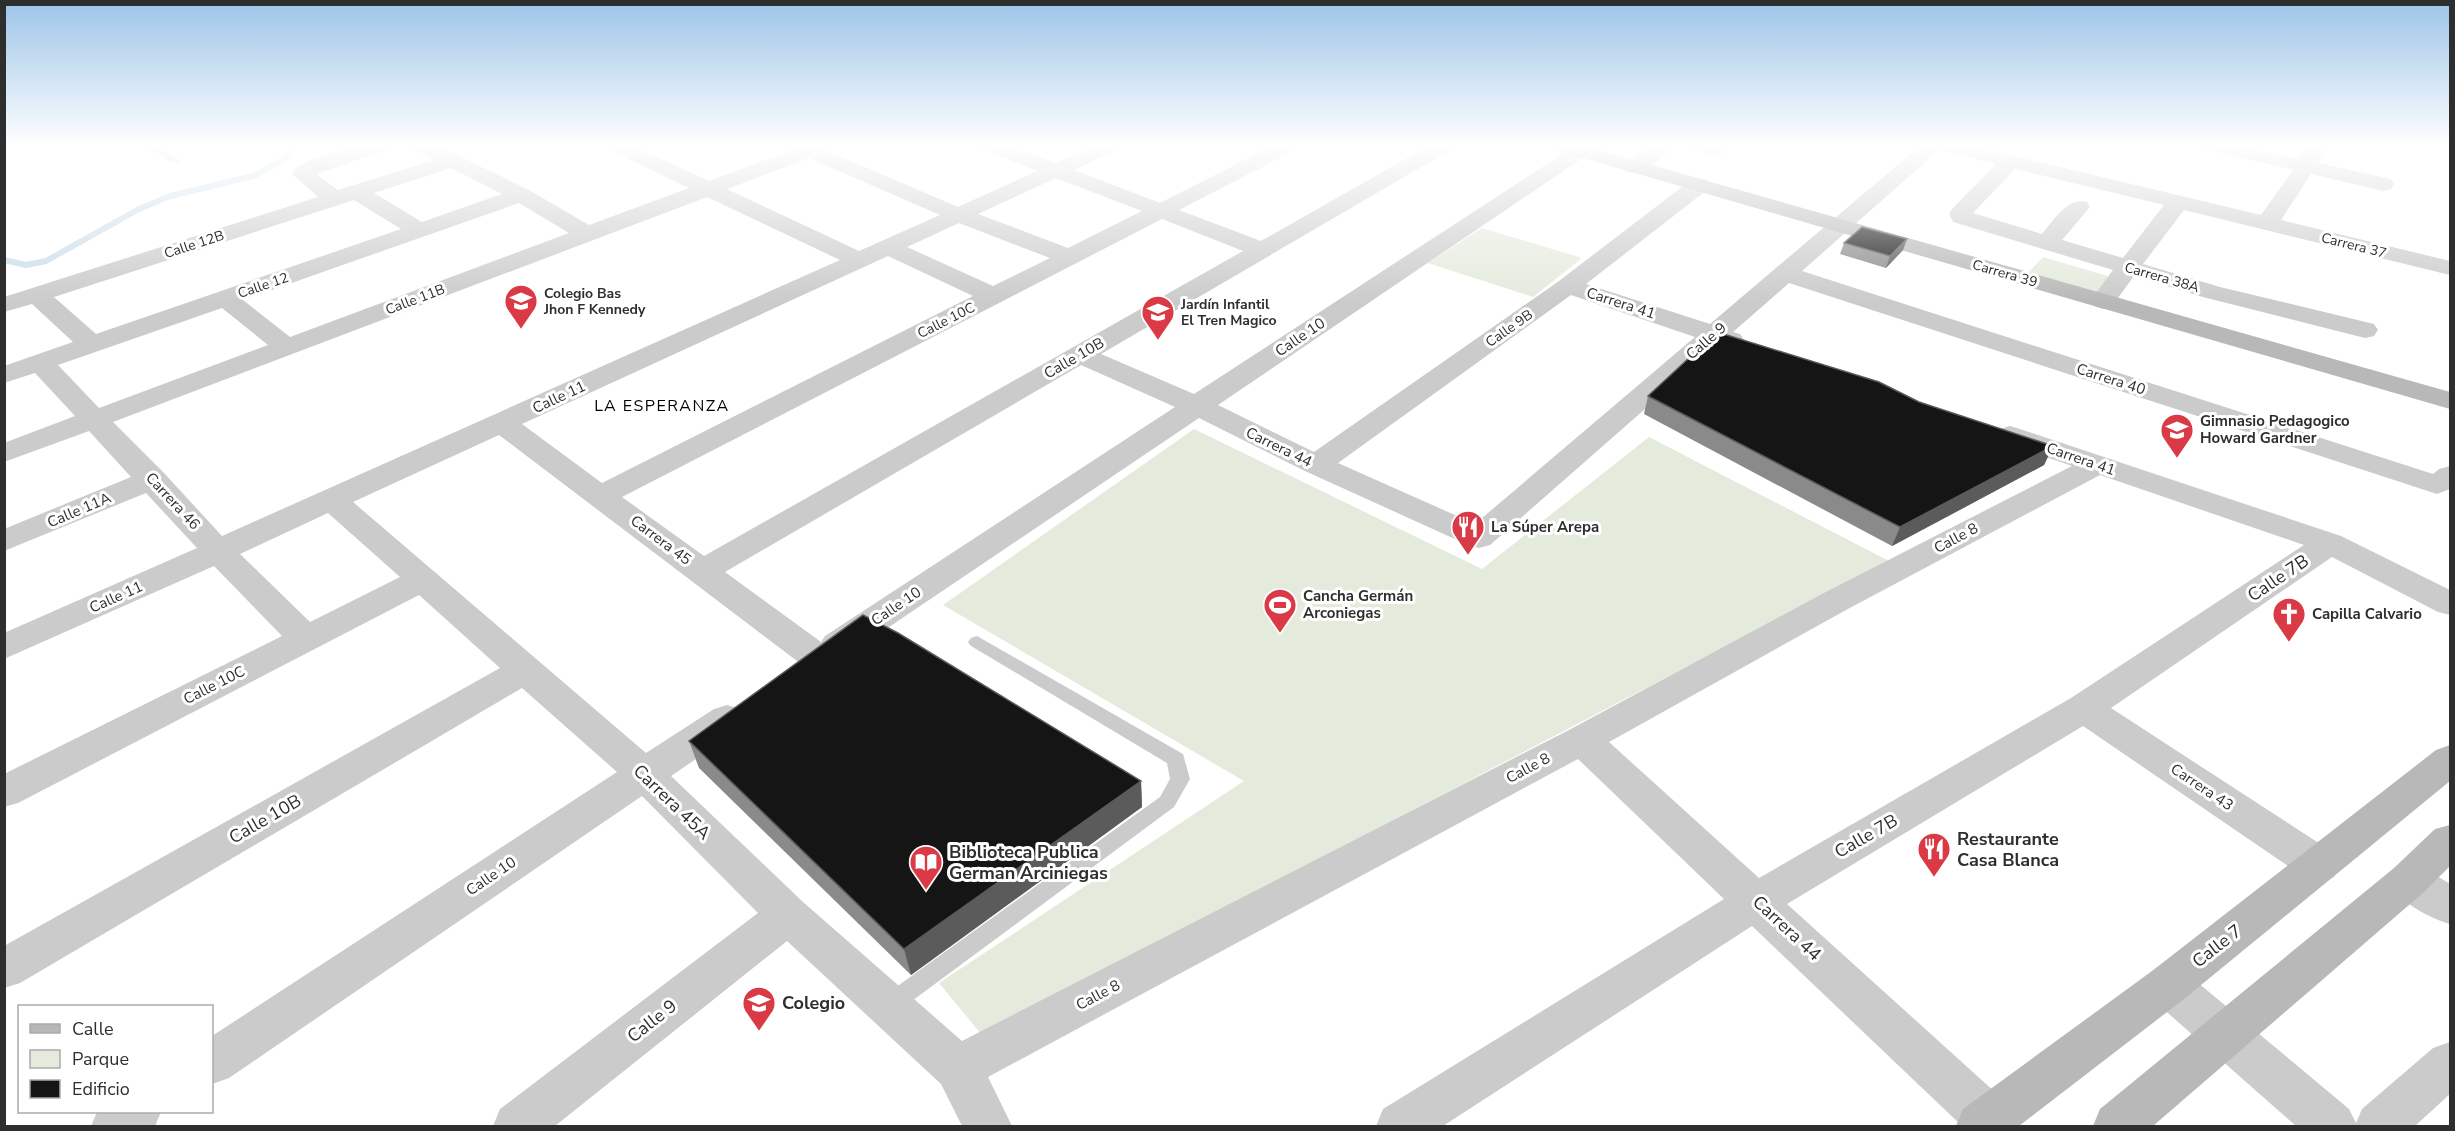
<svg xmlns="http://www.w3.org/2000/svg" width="2455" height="1131" font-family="'Nunito Sans',sans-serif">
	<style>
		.green { fill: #e4eadc }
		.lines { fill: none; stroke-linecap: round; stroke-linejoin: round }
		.stream { stroke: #cadde9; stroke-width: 6 }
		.lane { fill: #cbcbcb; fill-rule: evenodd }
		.street { fill: #cbcbcb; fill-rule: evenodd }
		.secondary { fill: #b8b8b8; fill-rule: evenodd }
		.wall { fill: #8a8a8a }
		.shaded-wall { fill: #5b5b5b }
		.building { fill: #151515; stroke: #5b5b5b; stroke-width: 1.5 }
		.labels { text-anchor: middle; stroke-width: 6; stroke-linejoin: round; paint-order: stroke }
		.far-street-label { font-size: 14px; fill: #2e2e2e; stroke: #fff }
		.far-poi-label { font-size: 14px; font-weight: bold; fill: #2e2e2e; stroke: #fff; text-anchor: start }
		.street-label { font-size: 15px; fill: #2e2e2e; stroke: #fff }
		.poi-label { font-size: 15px; font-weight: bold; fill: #2e2e2e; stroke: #fff; text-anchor: start }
		.neighbourhood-label { font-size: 16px; letter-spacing: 1.5px; fill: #000; stroke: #fff }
		.near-street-label { font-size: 18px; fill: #2e2e2e; stroke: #fff }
		.near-poi-label { font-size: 18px; font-weight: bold; fill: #2e2e2e; stroke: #fff; text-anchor: start }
	</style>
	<rect width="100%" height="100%" fill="#fff"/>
	<!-- green -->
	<g class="green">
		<path d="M 1482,228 L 1582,258 L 1533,297 L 1428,263 Z"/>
		<path d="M 2043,257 L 2108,276 L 2098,296 L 2029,272 Z"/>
		<path d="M 1194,429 L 1482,569 L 1649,437 L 1889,561 L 982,1035 L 939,983 L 1244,781 L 943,605 Z"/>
	</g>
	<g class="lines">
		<!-- stream -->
		<path class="stream" d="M 4,260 L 26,265 L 46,261 L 139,209 L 170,196 L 253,176 L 283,160 L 296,145"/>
		<!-- lane -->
		<g class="lane">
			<path d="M 143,145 L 155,145 L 180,160 L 179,162 L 171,162 Z"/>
			<path d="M 977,636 L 1183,754 L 1190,779 L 1174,807 L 897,1012 L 889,1015 L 881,1012 L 878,1005 L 881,998 L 1160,797 L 1170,779 L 1167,763 L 971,646 L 968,642 L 971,638 Z"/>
		</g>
		<!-- street -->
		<g class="street">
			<path d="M 362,145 L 393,145 L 390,149 L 316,174 L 338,190 L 434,160 L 413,149 L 410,145 L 436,145 L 529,190 L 589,225 L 689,188 L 608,149 L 605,145 L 631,145 L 709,181 L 806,145 L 835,145 L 828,151 L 958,207 L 1037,171 L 982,149 L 979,145 L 1007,145 L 1055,163 L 1095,145 L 1122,145 L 1119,149 L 1074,170 L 1160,203 L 1274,145 L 1300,145 L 1297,149 L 1179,210 L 1261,241 L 1430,145 L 1455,145 L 1452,149 L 1101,354 L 1194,394 L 1573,147 L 1587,147 L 1590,151 L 1587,155 L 1218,405 L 1314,452 L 1559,281 L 1691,180 L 1699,178 L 1707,180 L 1710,185 L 1707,190 L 1586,284 L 1710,324 L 1921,145 L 1968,145 L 2261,215 L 2293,170 L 2203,149 L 2200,145 L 2237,145 L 2299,159 L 2306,145 L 2326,145 L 2318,163 L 2391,179 L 2394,184 L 2391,189 L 2383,191 L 2311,174 L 2281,220 L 2450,261 L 2450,275 L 2184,210 L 2143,264 L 2220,287 L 2374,324 L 2378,330 L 2374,336 L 2365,338 L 2203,297 L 2134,276 L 2112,306 L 2103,309 L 2094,306 L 2090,301 L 2113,270 L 1953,222 L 1949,214 L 1952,209 L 1996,164 L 1939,150 L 1802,271 L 2433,474 L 2439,469 L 2450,466 L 2450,489 L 2437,494 L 1789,283 L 1733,332 L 1740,334 L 1744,340 L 1740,346 L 1731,348 L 1718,345 L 1490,545 L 1479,548 L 1468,545 L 1305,471 L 1199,418 L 849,654 L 835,657 L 831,667 L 818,670 L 805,667 L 499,435 L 353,502 L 646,753 L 714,709 L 727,705 L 740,709 L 746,719 L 740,729 L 671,776 L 803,902 L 962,1041 L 1569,730 L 1822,594 L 2072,466 L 2000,441 L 1995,435 L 2000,429 L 2010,426 L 2020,429 L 2341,536 L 2450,590 L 2450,615 L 2438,612 L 2332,557 L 2111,708 L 2334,853 L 2340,865 L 2334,877 L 2319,882 L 2304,877 L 2083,726 L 1787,904 L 2006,1102 L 2014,1119 L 2010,1126 L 1962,1126 L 1752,926 L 1443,1126 L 1376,1126 L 1383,1109 L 1724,899 L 1578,759 L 988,1077 L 1012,1126 L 962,1126 L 941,1084 L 787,941 L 555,1126 L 493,1126 L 500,1109 L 758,913 L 642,796 L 229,1078 L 212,1084 L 212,1036 L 617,772 L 522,688 L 20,983 L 4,988 L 4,946 L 500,668 L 419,595 L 18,803 L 4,807 L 4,774 L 282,636 L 214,566 L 4,659 L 4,633 L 197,548 L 146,493 L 4,551 L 4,529 L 131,477 L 89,431 L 4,462 L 4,443 L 75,416 L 35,373 L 4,383 L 4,366 L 73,342 L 32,304 L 4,312 L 4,297 L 318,197 L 292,174 C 306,155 340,151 362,145 ZM 809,158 L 940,215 L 859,251 L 727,189 ZM 451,168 L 502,194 L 422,222 L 374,193 ZM 2015,169 L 2164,205 L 2123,258 L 2062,240 L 2090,207 L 2087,202 C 2067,197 2054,220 2042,234 L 1973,213 ZM 1056,178 L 1142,211 L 1068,248 L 978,214 ZM 707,197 L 840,260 L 222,536 L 164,473 L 113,422 ZM 354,200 L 401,229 L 96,334 L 54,297 ZM 519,203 L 569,233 L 290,337 L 243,300 ZM 1162,219 L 1243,251 L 704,556 L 622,497 ZM 959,223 L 1050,258 L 993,286 L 907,247 ZM 888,256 L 973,296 L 602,483 L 522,424 ZM 1571,295 L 1695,337 L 1475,524 L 1338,463 ZM 222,308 L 268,345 L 99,408 L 58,365 ZM 1081,365 L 1175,407 L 825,636 L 821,642 L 725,572 ZM 2100,475 L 2304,545 L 2071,698 L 1759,878 L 1609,742 L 1846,610 ZM 328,513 L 400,577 L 310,622 L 240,554 Z"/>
			<path d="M 1649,145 L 1672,145 C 1663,158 1644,176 1627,172 L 1624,167 Z"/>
			<path d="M 1687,145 L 1719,145 L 1724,150 L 1721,154 L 1714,156 L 1690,149 Z"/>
			<path d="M 2409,863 L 2424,868 L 2450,884 L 2450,924 C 2428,918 2398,901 2388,880 L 2394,868 Z"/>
			<path d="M 2168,965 L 2184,971 L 2349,1109 L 2356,1123 L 2362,1109 L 2433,1048 L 2450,1042 L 2450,1094 L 2415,1126 L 2296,1126 L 2152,999 L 2145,985 L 2152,971 Z"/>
			<path d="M 97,1112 L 161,1112 L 155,1126 L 91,1126 Z"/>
		</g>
		<!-- secondary -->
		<g class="secondary">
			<path d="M 1549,145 L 1581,145 L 2450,392 L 2450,409 L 1552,149 Z"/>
			<path d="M 2450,745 L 2450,781 L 2184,999 L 2019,1126 L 1956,1126 L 1963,1109 L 2152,971 L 2436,750 Z"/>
			<path d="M 2450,825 L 2450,866 L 2424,892 L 2153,1126 L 2093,1126 L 2100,1109 L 2394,868 L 2435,829 Z"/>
		</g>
	</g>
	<!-- wall -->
	<g class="wall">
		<path d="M 1907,239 L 1903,250 L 1886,268 L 1840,254 L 1844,243 Z"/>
		<path d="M 1648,396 L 1919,402 L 2053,446 L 2044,465 L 1892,546 L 1644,414 Z"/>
		<path d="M 689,741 L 1141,781 L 1142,807 L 911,975 L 699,768 Z"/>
	</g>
	<!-- shaded-wall -->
	<g class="shaded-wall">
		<path d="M 1907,239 L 1903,250 L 1886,268 L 1890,256 Z"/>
		<path d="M 2053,446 L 2044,465 L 1892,546 L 1900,527 Z"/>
		<path d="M 1141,781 L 1142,807 L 911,975 L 904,949 Z"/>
	</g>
	<!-- building -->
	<g class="building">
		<path d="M 1862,227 L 1907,239 L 1890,256 L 1844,243 Z"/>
		<path d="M 1717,332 L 1879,382 L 1919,402 L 2053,446 L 1900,527 L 1648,396 Z"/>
		<path d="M 863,615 L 898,633 L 1141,781 L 904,949 L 689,741 Z"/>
	</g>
	<!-- sky -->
	<linearGradient id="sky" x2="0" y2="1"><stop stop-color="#9cc4e8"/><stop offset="0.48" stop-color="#fff"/><stop offset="1" stop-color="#fff" stop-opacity="0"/></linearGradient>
	<rect width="2455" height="303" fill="url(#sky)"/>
	<!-- icons -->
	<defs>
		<g id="school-pin" transform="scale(1.725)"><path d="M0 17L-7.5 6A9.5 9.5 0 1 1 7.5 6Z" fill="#da3a45" stroke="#fff"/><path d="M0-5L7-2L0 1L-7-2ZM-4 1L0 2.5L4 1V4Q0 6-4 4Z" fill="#fff"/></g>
		<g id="restaurant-pin" transform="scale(1.725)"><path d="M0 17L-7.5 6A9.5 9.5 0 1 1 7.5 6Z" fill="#da3a45" stroke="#fff"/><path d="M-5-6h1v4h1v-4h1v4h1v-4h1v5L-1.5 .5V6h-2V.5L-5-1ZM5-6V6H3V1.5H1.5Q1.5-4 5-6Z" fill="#fff"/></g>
		<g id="stadium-pin" transform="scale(1.725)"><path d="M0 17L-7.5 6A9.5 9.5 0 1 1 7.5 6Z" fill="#da3a45" stroke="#fff"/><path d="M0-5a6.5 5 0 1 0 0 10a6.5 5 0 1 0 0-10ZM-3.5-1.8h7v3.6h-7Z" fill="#fff"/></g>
		<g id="church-pin" transform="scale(1.725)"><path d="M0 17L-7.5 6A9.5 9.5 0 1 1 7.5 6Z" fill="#da3a45" stroke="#fff"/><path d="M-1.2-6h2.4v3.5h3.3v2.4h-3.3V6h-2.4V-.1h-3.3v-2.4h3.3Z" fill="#fff"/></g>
		<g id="library-pin" transform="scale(1.725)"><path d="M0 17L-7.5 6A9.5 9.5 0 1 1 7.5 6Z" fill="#da3a45" stroke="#fff"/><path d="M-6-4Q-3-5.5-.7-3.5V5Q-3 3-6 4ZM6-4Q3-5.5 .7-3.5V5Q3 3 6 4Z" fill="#fff"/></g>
	</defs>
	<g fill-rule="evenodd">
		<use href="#school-pin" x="521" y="301"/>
		<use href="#school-pin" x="1158" y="312"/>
		<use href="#school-pin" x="2177" y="430"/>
		<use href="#restaurant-pin" x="1468" y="527"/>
		<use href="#stadium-pin" x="1280" y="605"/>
		<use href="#church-pin" x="2289" y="614"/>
		<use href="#restaurant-pin" x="1934" y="849"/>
		<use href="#library-pin" x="926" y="862"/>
		<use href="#school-pin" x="759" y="1003"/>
	</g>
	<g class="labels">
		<!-- far-street labels -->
		<g class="far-street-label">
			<text transform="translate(194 244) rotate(-18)" y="5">Calle 12B</text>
			<text transform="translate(2354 245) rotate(14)" y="5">Carrera 37</text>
			<text transform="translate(2005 273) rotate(16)" y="5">Carrera 39</text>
			<text transform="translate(2162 277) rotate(16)" y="5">Carrera 38A</text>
			<text transform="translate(263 285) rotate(-19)" y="5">Calle 12</text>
			<text transform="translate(415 299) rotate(-21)" y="5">Calle 11B</text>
			<text transform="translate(946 320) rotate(-27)" y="5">Calle 10C</text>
			<text transform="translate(1509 328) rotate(-35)" y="5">Calle 9B</text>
		</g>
		<!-- far-poi labels -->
		<g class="far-poi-label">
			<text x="544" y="298">Colegio Bas<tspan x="544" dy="16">Jhon F Kennedy</tspan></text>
			<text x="1181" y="309">Jardín Infantil<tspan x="1181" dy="16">El Tren Magico</tspan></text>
		</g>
		<!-- street labels -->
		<g class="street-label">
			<text transform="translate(1621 303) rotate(18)" y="5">Carrera 41</text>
			<text transform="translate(1300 337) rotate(-34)" y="5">Calle 10</text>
			<text transform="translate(1706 341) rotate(-41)" y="5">Calle 9</text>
			<text transform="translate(1074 358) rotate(-30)" y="5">Calle 10B</text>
			<text transform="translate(2111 379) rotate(18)" y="5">Carrera 40</text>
			<text transform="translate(559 397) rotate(-25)" y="5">Calle 11</text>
			<text transform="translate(1279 447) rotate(26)" y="5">Carrera 44</text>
			<text transform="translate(2081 459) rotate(19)" y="5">Carrera 41</text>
			<text transform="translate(173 501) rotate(47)" y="5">Carrera 46</text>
			<text transform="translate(79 510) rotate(-23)" y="5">Calle 11A</text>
			<text transform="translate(1956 538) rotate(-28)" y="5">Calle 8</text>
			<text transform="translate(661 540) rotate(37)" y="5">Carrera 45</text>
			<text transform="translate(116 597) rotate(-24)" y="5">Calle 11</text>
			<text transform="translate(896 606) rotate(-34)" y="5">Calle 10</text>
			<text transform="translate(214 685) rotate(-27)" y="5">Calle 10C</text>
			<text transform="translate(1528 768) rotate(-28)" y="5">Calle 8</text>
			<text transform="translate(2202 787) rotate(34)" y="5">Carrera 43</text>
			<text transform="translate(491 876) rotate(-34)" y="5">Calle 10</text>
			<text transform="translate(1098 995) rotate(-28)" y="5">Calle 8</text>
		</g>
		<!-- poi labels -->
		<g class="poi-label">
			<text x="2200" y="426">Gimnasio Pedagogico<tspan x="2200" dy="17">Howard Gardner</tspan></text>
			<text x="1491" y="532">La Súper Arepa</text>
			<text x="1303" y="601">Cancha Germán<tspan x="1303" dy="17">Arconiegas</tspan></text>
			<text x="2312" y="619">Capilla Calvario</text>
		</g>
		<!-- neighbourhood labels -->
		<g class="neighbourhood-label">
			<text x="662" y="411">LA ESPERANZA</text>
		</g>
		<!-- near-street labels -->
		<g class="near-street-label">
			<text transform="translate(2278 578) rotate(-34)" y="6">Calle 7B</text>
			<text transform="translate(672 802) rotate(44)" y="6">Carrera 45A</text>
			<text transform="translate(265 819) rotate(-30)" y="6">Calle 10B</text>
			<text transform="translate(1866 836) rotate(-30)" y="6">Calle 7B</text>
			<text transform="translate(1787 928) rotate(43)" y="6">Carrera 44</text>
			<text transform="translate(2217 946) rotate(-38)" y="6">Calle 7</text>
			<text transform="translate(652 1021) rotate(-38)" y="6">Calle 9</text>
		</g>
		<!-- near-poi labels -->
		<g class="near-poi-label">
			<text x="1957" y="845">Restaurante<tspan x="1957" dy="21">Casa Blanca</tspan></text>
			<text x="949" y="858">Biblioteca Publica<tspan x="949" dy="21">German Arciniegas</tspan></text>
			<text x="782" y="1009">Colegio</text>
		</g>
	</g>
	<!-- border -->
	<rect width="2455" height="1131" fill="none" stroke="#2e2e2e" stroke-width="12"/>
	<!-- legend -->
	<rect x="18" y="1005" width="195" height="108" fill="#ffffff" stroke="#ababab" stroke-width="1.5"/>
	<rect x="30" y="1024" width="30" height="9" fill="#b8b8b8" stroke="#ababab" stroke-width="1.5"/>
	<text x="72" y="1035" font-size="18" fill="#2e2e2e">Calle</text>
	<rect x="30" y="1050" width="30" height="18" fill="#e4eadc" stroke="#ababab" stroke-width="1.5"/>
	<text x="72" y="1065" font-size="18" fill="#2e2e2e">Parque</text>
	<rect x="30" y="1080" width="30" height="18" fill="#151515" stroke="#ababab" stroke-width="1.5"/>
	<text x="72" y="1095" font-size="18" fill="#2e2e2e">Edificio</text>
</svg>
